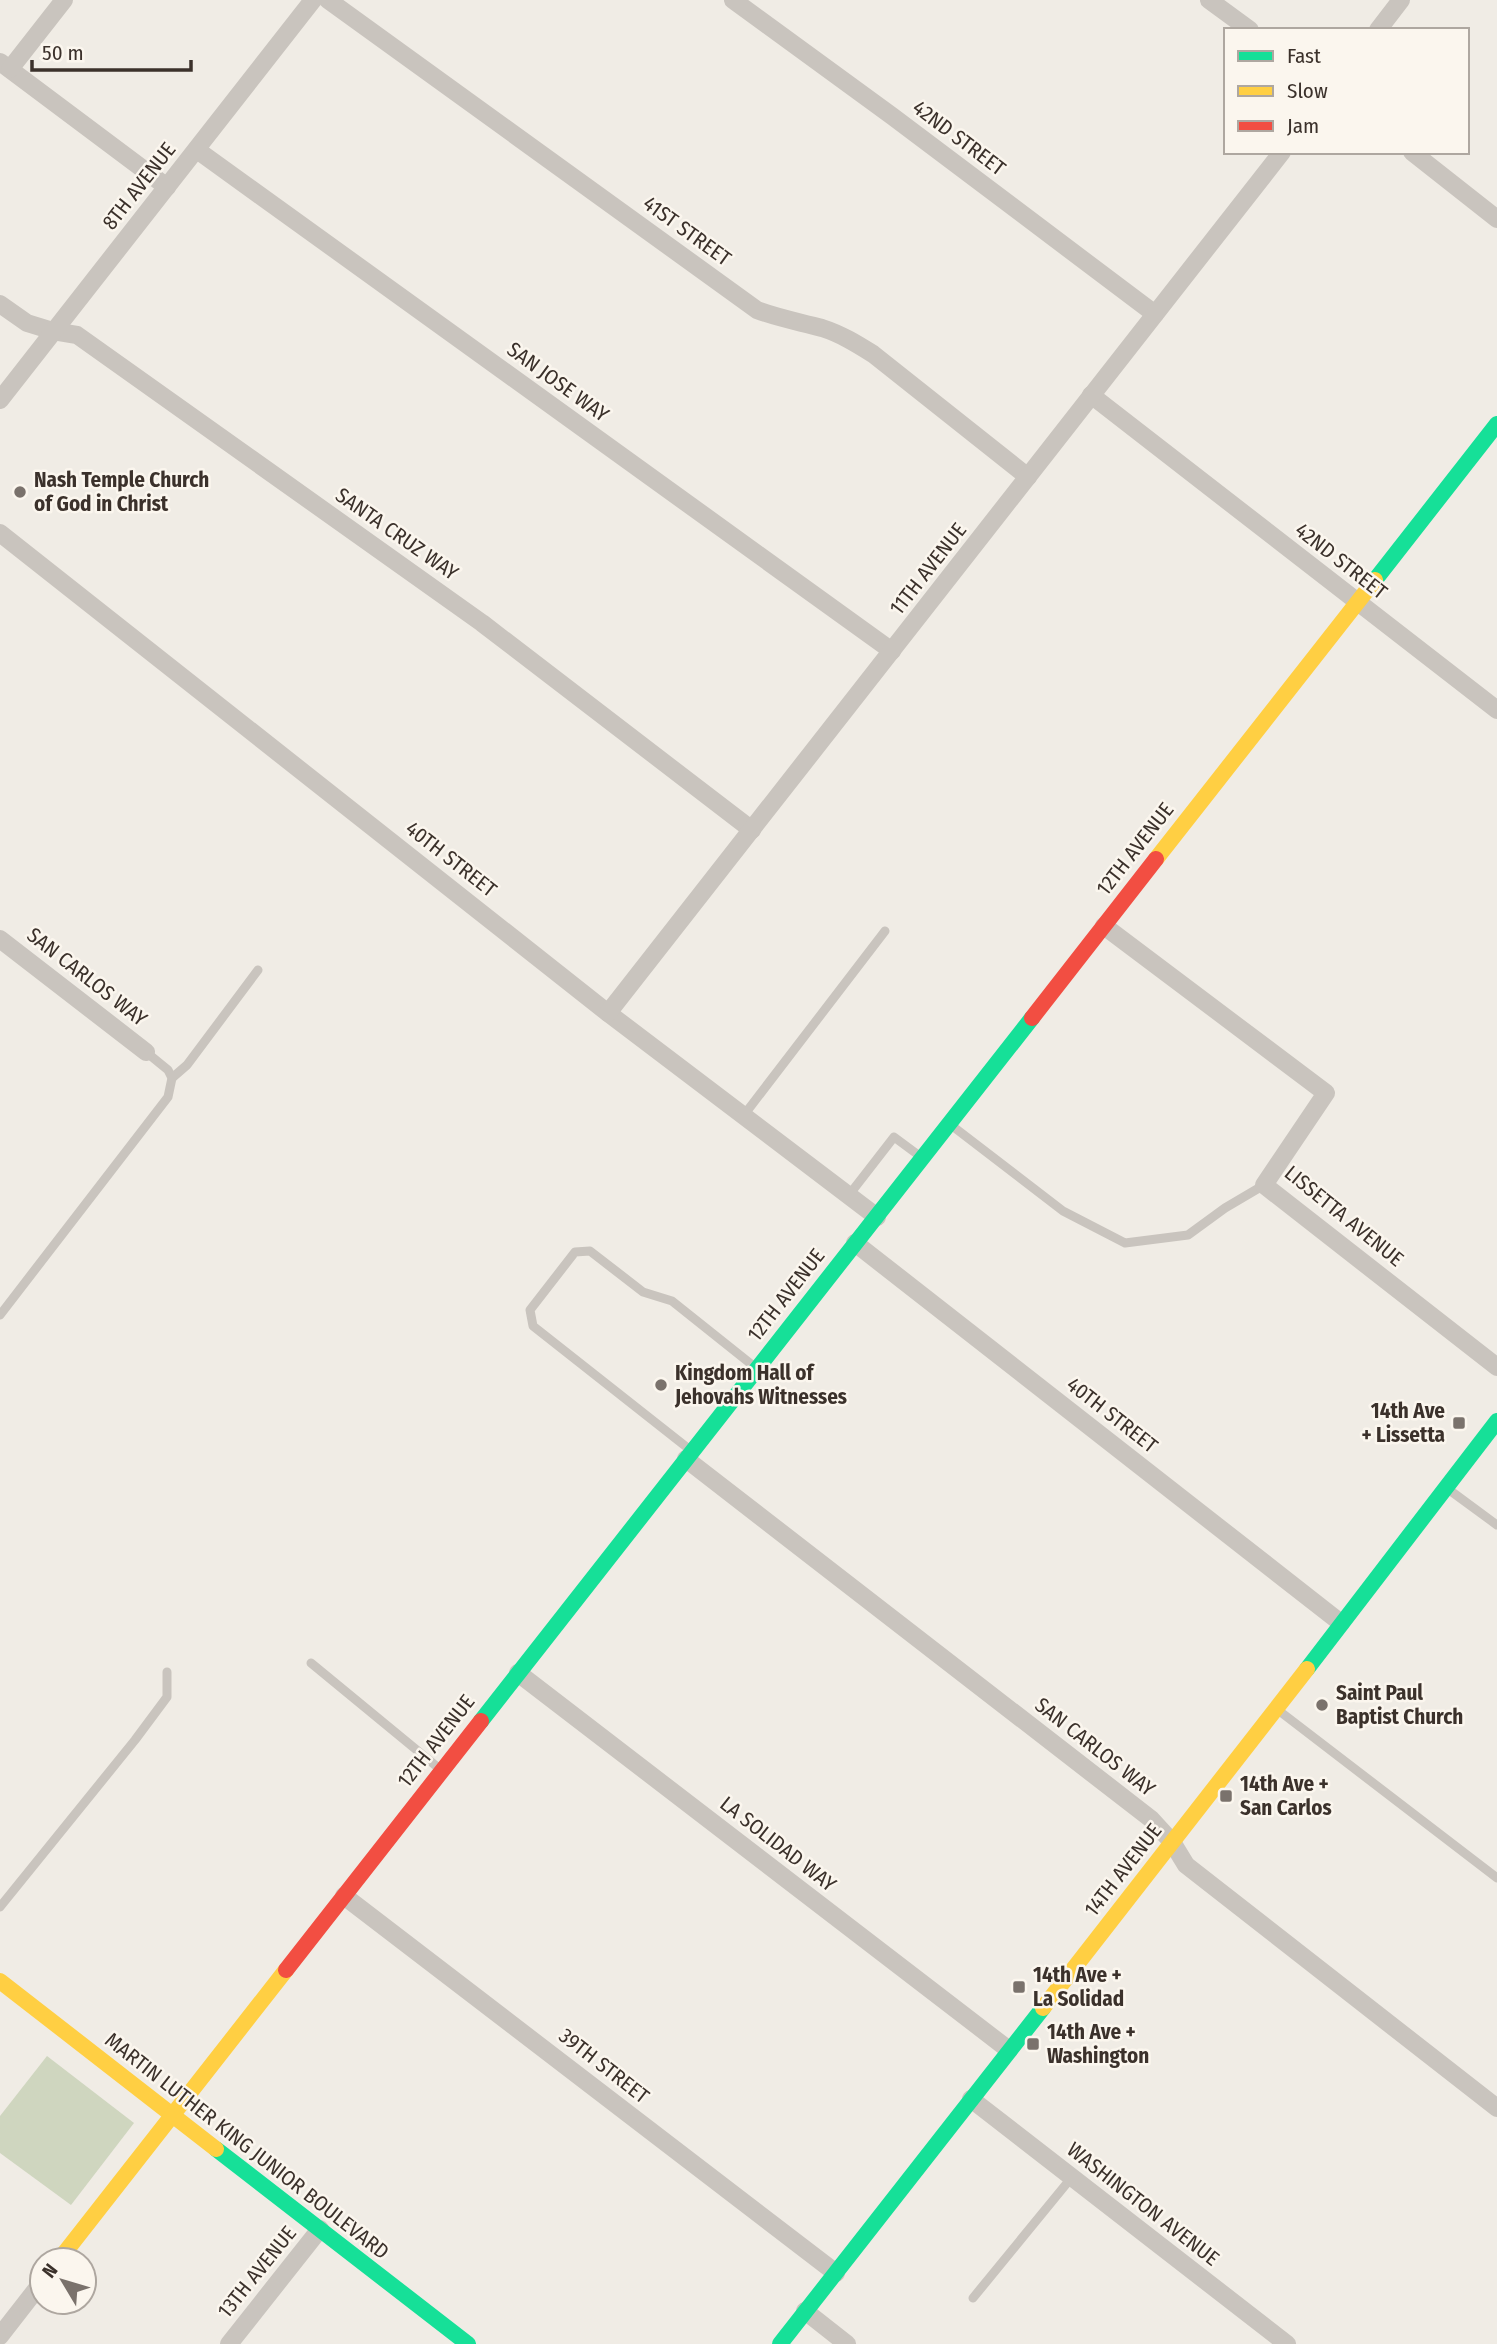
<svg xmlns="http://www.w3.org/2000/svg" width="1497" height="2344" font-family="'Fira Sans Condensed',sans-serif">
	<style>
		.green { fill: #cfd6bf }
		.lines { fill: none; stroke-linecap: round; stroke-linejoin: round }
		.lane { stroke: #c9c4be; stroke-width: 9 }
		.street { stroke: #c9c4be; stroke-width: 18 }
		.fast { stroke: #16e098; stroke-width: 16 }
		.slow { stroke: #ffcf43; stroke-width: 16 }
		.jam { stroke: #f24e42; stroke-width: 16 }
		.poi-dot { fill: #7a726c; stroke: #fbf6ee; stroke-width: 2.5 }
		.labels { text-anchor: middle; stroke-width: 5; stroke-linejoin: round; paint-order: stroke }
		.street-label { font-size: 21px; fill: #3b312b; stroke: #fbf6ee }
		.poi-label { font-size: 21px; font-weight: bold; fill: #3b312b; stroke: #fbf6ee; text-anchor: start }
	</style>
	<rect width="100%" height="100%" fill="#f0ece5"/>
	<!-- green -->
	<path class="green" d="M 47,2056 L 134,2123 L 71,2205 L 0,2153 L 0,2116 Z"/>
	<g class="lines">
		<!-- lane -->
		<g class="lane">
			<path d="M 172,1078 L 187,1065 L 258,970"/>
			<path d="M 744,1115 L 885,931"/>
			<path d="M 951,1125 L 1063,1211 L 1125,1243 L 1188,1235 L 1225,1208 L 1264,1185"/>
			<path d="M 849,1195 L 894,1137 L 921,1157"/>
			<path d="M 0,1315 L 168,1097 L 172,1078 L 168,1070 L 146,1052"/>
			<path d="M 689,1449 L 533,1326 L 530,1310 L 575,1252 L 590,1251 L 643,1292 L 672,1301 L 756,1368"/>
			<path d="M 1448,1489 L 1497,1525"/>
			<path d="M 311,1663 L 441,1770"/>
			<path d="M 1278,1710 L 1497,1878"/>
			<path d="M 0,1907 L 135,1740 L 167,1697 L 167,1672"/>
			<path d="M 973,2298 L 1072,2177"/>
		</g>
		<!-- street -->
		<g class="street">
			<path d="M 328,0 L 757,310 C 778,318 800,322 822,328 C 841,334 857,344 873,354 L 1028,477"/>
			<path d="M 733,0 L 892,116 L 1155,314"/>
			<path d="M 1209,0 L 1250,30"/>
			<path d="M 1378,30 L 1401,0"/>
			<path d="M 0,62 L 167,187"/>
			<path d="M 10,69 L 64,0"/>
			<path d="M 197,150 L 892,651"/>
			<path d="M 1412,152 L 1497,219"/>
			<path d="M 0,304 L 27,323 L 53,331 L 77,335 L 482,623 L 752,830"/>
			<path d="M 1091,395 L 1497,710"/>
			<path d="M 0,400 L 313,0"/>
			<path d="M 0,533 L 608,1013 L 877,1217"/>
			<path d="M 1104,926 L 1326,1093 L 1264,1185 L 1497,1367"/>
			<path d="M 0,939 L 146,1052"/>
			<path d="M 608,1013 L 1282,152"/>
			<path d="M 855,1243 L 1341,1623"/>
			<path d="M 686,1459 L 1151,1819 L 1172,1842 L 1186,1865 L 1497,2108"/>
			<path d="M 518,1673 L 1009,2050"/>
			<path d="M 344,1896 L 836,2273"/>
			<path d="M 971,2099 L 1287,2344"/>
			<path d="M 805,2311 L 847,2344"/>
			<path d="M 0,2336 L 42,2282"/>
			<path d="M 229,2344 L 320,2229"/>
		</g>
		<!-- fast -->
		<g class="fast">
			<path d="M 1375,580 L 1497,424"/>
			<path d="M 1307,1669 L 1497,1421"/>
			<path d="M 481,1721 L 1032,1018"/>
			<path d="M 216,2149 L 468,2344"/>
			<path d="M 780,2344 L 1043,2008"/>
		</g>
		<!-- slow -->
		<g class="slow">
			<path d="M 1156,859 L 1375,580"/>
			<path d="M 0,1981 L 216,2149"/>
			<path d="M 1043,2008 L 1307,1669"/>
			<path d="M 59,2260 L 286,1970"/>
		</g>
		<!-- jam -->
		<g class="jam">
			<path d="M 1032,1018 L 1156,859"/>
			<path d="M 286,1970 L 481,1721"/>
		</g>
	</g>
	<!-- markers -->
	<g class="poi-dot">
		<circle cx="20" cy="492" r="7"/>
		<circle cx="661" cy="1385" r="7"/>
		<rect x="1452" y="1416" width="14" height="14" rx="3.5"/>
		<circle cx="1322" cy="1705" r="7"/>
		<rect x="1219" y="1789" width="14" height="14" rx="3.5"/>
		<rect x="1012" y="1980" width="14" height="14" rx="3.5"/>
		<rect x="1026" y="2037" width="14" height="14" rx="3.5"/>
	</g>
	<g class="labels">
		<!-- street labels -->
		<g class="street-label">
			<text transform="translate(959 138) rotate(37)" y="7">42ND STREET</text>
			<text transform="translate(139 186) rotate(-52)" y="7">8TH AVENUE</text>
			<text transform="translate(687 231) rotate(36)" y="7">41ST STREET</text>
			<text transform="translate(558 382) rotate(36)" y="7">SAN JOSE WAY</text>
			<text transform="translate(397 534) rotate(35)" y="7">SANTA CRUZ WAY</text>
			<text transform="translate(1341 561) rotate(38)" y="7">42ND STREET</text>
			<text transform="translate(928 569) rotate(-52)" y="7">11TH AVENUE</text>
			<text transform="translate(1135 849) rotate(-52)" y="7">12TH AVENUE</text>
			<text transform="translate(451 859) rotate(38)" y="7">40TH STREET</text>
			<text transform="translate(87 977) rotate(38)" y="7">SAN CARLOS WAY</text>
			<text transform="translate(1344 1216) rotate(39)" y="7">LISSETTA AVENUE</text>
			<text transform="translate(786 1295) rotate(-52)" y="7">12TH AVENUE</text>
			<text transform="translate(1112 1415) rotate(38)" y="7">40TH STREET</text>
			<text transform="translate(436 1741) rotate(-52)" y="7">12TH AVENUE</text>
			<text transform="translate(1095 1747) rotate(38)" y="7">SAN CARLOS WAY</text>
			<text transform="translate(778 1844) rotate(38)" y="7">LA SOLIDAD WAY</text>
			<text transform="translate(1123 1870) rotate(-52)" y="7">14TH AVENUE</text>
			<text transform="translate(604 2066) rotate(38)" y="7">39TH STREET</text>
			<text transform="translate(247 2146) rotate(38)" y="7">MARTIN LUTHER KING JUNIOR BOULEVARD</text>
			<text transform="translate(1143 2204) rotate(38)" y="7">WASHINGTON AVENUE</text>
			<text transform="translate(257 2272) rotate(-51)" y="7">13TH AVENUE</text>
		</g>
		<!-- poi labels -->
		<g class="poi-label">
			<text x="34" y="487">Nash Temple Church<tspan x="34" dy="24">of God in Christ</tspan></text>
			<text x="675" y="1380">Kingdom Hall of<tspan x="675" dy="24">Jehovahs Witnesses</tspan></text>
			<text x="1445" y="1418" text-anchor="end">14th Ave<tspan x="1445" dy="24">+ Lissetta</tspan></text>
			<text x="1336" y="1700">Saint Paul<tspan x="1336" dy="24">Baptist Church</tspan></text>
			<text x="1240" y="1791">14th Ave +<tspan x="1240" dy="24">San Carlos</tspan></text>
			<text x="1033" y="1982">14th Ave +<tspan x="1033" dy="24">La Solidad</tspan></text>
			<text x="1047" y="2039">14th Ave +<tspan x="1047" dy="24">Washington</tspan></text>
		</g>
	</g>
	<!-- legend -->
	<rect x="1224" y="28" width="245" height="126" fill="#fbf6ee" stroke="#aea7a0" stroke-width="2"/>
	<rect x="1238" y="51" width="35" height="10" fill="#16e098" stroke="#aea7a0" stroke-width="2"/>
	<text x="1287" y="63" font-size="21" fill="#3b312b">Fast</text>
	<rect x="1238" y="86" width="35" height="10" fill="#ffcf43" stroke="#aea7a0" stroke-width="2"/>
	<text x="1287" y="98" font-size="21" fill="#3b312b">Slow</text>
	<rect x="1238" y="121" width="35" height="10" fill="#f24e42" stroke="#aea7a0" stroke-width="2"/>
	<text x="1287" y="133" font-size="21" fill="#3b312b">Jam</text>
	<!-- north arrow -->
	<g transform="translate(63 2281) rotate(308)"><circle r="33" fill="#fbf6ee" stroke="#aea7a0" stroke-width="2"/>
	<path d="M0-5L12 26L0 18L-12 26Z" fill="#7a726c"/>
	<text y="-10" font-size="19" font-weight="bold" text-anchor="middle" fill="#3b312b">N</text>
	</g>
	<!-- scale -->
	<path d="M32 60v10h159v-10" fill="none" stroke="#3b312b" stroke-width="3.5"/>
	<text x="42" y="60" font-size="21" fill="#3b312b" stroke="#fbf6ee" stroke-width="5" paint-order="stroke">50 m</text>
</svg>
